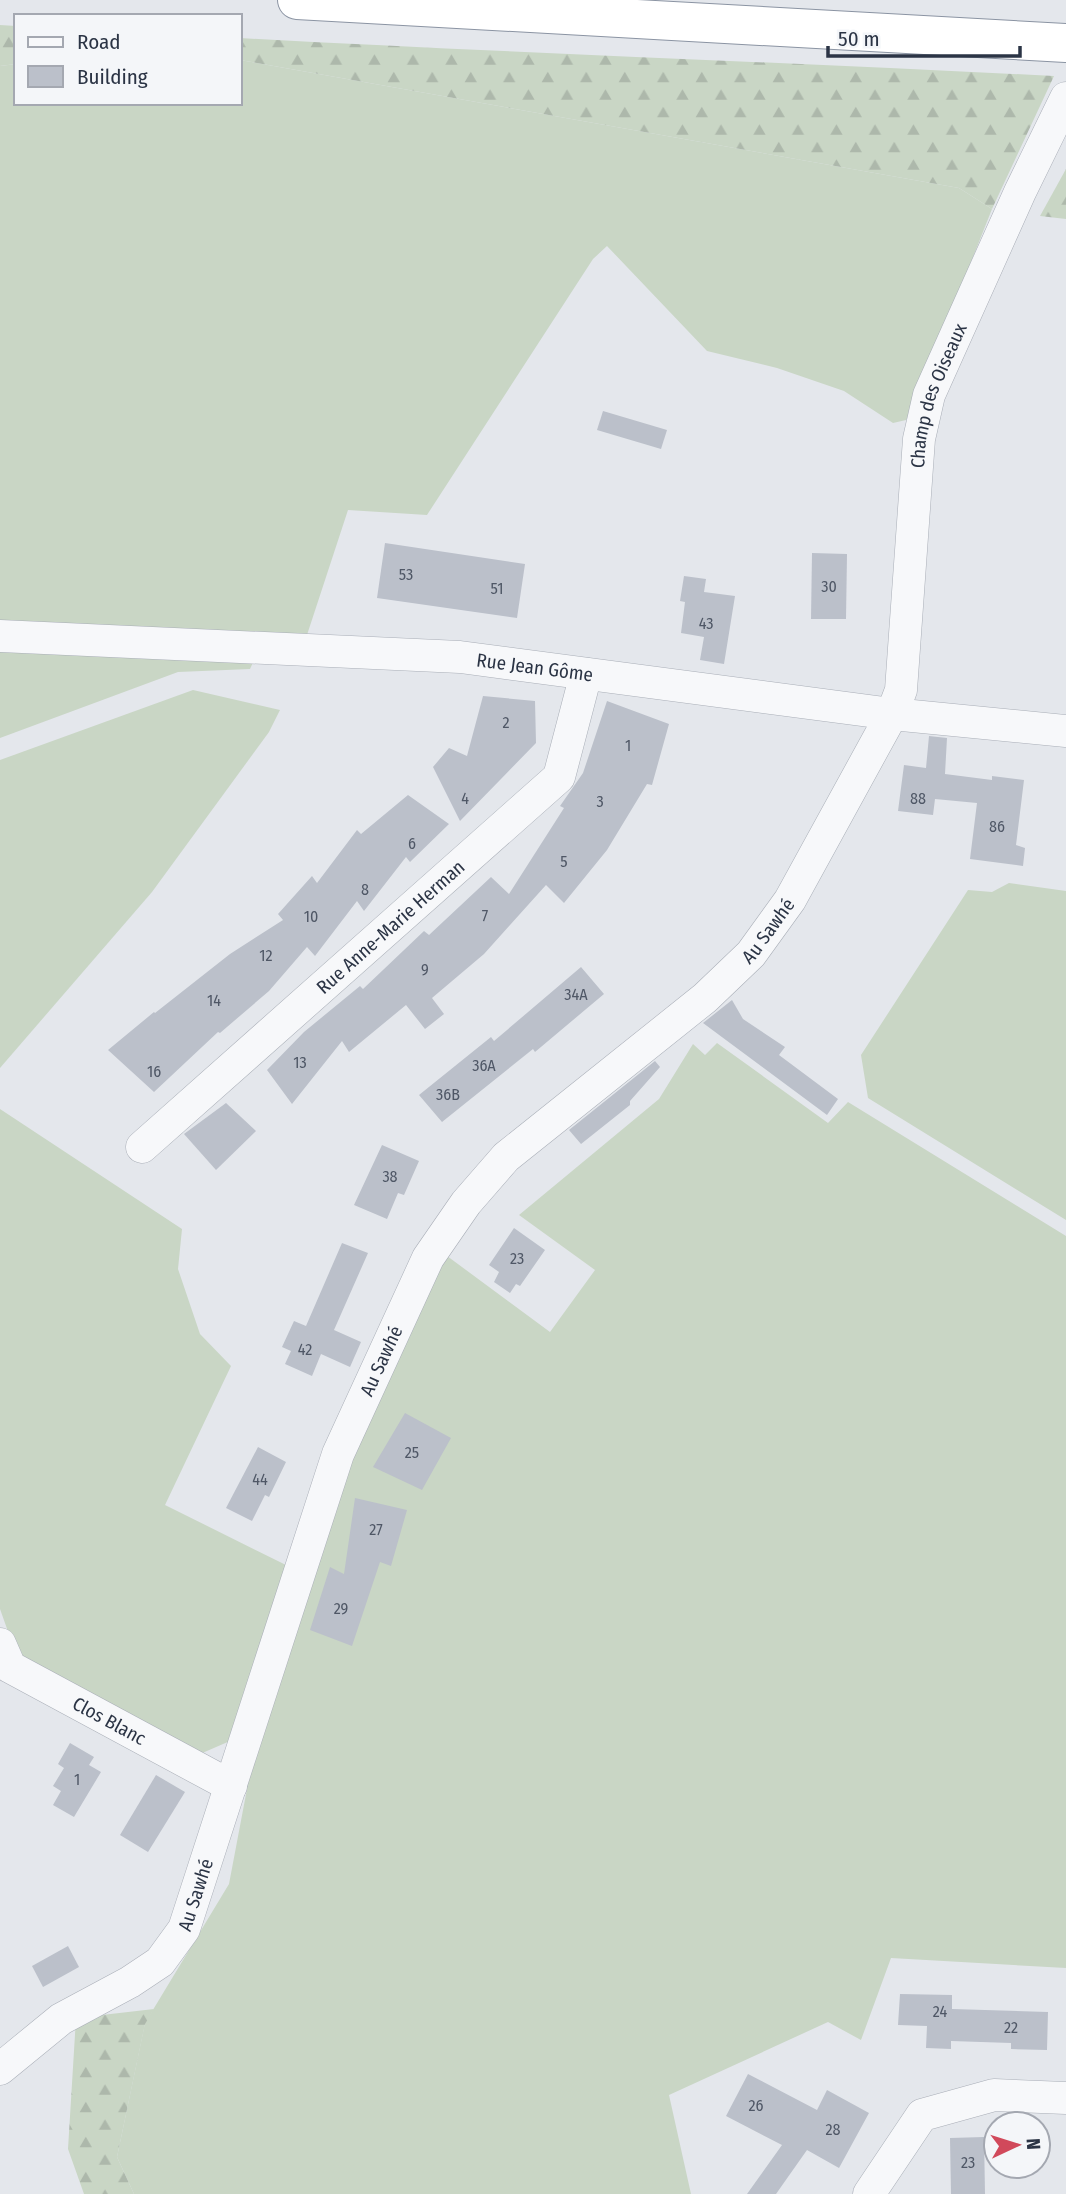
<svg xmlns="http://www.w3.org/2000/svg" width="1066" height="2194" font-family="'Fira Sans Condensed',sans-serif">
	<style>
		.grass { fill: #c9d6c5 }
		.forest { fill: url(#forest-firs) }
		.building { fill: #bbc0ca }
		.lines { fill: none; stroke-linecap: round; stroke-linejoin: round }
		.minor-casing { stroke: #a9aeb7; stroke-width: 33 }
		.highway-casing { stroke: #8b94a3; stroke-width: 40 }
		.minor { stroke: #f7f8fa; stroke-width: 32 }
		.highway { stroke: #fff; stroke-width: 38 }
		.labels { text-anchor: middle; stroke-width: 5; stroke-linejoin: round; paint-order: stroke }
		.number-label { font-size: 16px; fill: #4f5766 }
		.street-label { font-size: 19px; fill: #2b3445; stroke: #f4f6f9 }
	</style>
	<defs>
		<pattern id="forest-firs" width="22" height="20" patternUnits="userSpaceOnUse" patternTransform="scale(1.75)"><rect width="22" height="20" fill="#c9d6c5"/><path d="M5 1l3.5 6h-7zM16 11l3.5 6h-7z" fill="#adb8ab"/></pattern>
	</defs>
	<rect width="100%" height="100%" fill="#e4e7ec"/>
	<!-- grass -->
	<g class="grass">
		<path d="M 240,60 L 959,188 L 992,209 L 914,406 L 906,420 L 893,423 L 844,391 L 777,368 L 707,351 L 607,246 L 593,259 L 427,515 L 348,510 L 305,641 L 0,628 L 0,66 L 16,64 L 16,103 L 240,103 Z"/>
		<path d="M 0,647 L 255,658 L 250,669 L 178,672 L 0,738 Z"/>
		<path d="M 193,690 L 280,710 L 269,732 L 152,892 L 0,1068 L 0,760 Z"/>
		<path d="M 1009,883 L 1066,891 L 1066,1220 L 868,1098 L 861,1055 L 968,890 L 992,892 Z"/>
		<path d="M 717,1043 L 828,1123 L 848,1102 L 1066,1236 L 1066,1968 L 891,1958 L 861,2040 L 828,2022 L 669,2095 L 691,2194 L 134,2194 L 117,2157 L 145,2023 L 229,1884 L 254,1752 L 339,1462 L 443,1253 L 550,1332 L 595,1270 L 519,1215 L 659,1099 L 693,1044 L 705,1055 Z"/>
		<path d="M 0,1109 L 182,1229 L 178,1269 L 200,1334 L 231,1366 L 165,1505 L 288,1566 L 230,1741 L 200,1754 L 16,1654 L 0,1609 Z"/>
	</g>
	<!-- forest -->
	<g class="forest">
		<path d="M 0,25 L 16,26 L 16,64 L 0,66 Z"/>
		<path d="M 240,38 C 511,53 783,62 1054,76 L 992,209 L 959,188 L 240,60 Z"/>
		<path d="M 1066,169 L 1066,219 L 1040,216 Z"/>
		<path d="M 154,2009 L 145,2024 L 117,2157 L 134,2194 L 84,2194 L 68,2149 L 76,2018 Z"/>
	</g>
	<!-- building -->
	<g class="building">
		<path d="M 603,411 L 667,430 L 661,449 L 597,430 Z"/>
		<path d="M 385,543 L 525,564 L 517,618 L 377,598 Z"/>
		<path d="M 812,553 L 847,554 L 846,619 L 811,619 Z"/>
		<path d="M 684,576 L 706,579 L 704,592 L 735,596 L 724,664 L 700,660 L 704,637 L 681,633 L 685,602 L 680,601 Z"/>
		<path d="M 483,696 L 535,701 L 536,743 L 460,821 L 433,767 L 449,748 L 467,756 Z"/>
		<path d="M 607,701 L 669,724 L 652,785 L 647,784 L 607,850 L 564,903 L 546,885 L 484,954 L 432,998 L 444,1014 L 425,1029 L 406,1005 L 349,1052 L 342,1041 L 292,1104 L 267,1070 L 304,1032 L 360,986 L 363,989 L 424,931 L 429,935 L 491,877 L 509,894 L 564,808 L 560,806 L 583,773 Z"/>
		<path d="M 929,736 L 947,738 L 945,774 L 992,780 L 992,776 L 1024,780 L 1016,845 L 1025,848 L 1023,866 L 970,859 L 977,803 L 935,799 L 933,815 L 898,811 L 904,765 L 926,768 Z"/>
		<path d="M 408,795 L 449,824 L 410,862 L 406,857 L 364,911 L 357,901 L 315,956 L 307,947 L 269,991 L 220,1033 L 218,1032 L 154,1092 L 108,1050 L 154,1012 L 155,1013 L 230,954 L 283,920 L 278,914 L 312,876 L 317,883 L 357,830 L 361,834 Z"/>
		<path d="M 581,967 L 604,994 L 535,1052 L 533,1049 L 442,1122 L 419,1095 L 491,1037 L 494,1041 Z"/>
		<path d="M 732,1000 L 743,1019 L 785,1047 L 779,1055 L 838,1099 L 827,1115 L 703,1023 Z"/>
		<path d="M 655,1061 L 660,1067 L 630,1101 L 630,1105 L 581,1144 L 569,1130 Z"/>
		<path d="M 226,1103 L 256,1131 L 216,1170 L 184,1134 Z"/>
		<path d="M 382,1145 L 419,1161 L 404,1195 L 398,1193 L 387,1219 L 354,1205 Z"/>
		<path d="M 514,1228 L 545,1250 L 520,1286 L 516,1284 L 510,1293 L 494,1282 L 499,1272 L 489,1265 Z"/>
		<path d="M 342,1243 L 368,1253 L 334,1330 L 361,1342 L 350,1367 L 321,1354 L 312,1376 L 285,1364 L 291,1351 L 282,1347 L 294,1321 L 306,1326 Z"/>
		<path d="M 405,1413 L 451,1438 L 422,1490 L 373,1467 Z"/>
		<path d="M 258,1447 L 286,1462 L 269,1497 L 265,1495 L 252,1521 L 226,1508 Z"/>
		<path d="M 355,1498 L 407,1510 L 391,1566 L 380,1562 L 352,1646 L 310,1630 L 330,1567 L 344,1574 Z"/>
		<path d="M 70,1743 L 94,1757 L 89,1765 L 101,1772 L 74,1817 L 53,1805 L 61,1791 L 53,1786 L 64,1768 L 58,1764 Z"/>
		<path d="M 156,1775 L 185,1792 L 148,1852 L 120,1835 Z"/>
		<path d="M 68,1946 L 79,1967 L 43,1987 L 32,1966 Z"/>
		<path d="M 900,1994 L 952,1995 L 952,2009 L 1048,2012 L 1047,2050 L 1011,2049 L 1011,2043 L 951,2041 L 951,2049 L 926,2048 L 927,2026 L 898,2025 Z"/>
		<path d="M 748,2074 L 817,2110 L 827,2090 L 869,2113 L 839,2168 L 807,2150 L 776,2194 L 747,2194 L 782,2145 L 726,2116 Z"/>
		<path d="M 984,2137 L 985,2194 L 951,2194 L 950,2138 Z"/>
	</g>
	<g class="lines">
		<!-- minor casing -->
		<g class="minor-casing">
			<g id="minor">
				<path id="s1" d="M 0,636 L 460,657 L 892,714 L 1066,731"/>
				<path id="s2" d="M 142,1147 L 559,777 L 586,674"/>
				<path id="s3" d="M 0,1644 L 10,1667 L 231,1786"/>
				<path id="s4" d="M 0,2069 L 61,2019 L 130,1982 L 160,1962 L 184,1929 L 338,1454 L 428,1258 L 466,1203 L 506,1157 L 705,998 L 751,954 L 790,900 L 892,714 L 901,690 L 919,439 L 929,395 L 1020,192 L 1066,98"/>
				<path d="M 869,2194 L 922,2115 L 994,2095 L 1066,2098"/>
			</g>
		</g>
		<!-- highway casing -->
		<g class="highway-casing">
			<path id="highway" d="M 297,0 L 1066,43"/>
		</g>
		<!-- minor -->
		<use href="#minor" class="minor"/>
		<!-- highway -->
		<use href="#highway" class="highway"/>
	</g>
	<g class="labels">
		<!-- number labels -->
		<g class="number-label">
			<text x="406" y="580">53</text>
			<text x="829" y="592">30</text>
			<text x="497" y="594">51</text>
			<text x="706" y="629">43</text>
			<text x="506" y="728">2</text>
			<text x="628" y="751">1</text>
			<text x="465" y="804">4</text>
			<text x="918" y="804">88</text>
			<text x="600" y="807">3</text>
			<text x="997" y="832">86</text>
			<text x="412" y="849">6</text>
			<text x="564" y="867">5</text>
			<text x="365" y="895">8</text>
			<text x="485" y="921">7</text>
			<text x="311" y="922">10</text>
			<text x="266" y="961">12</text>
			<text x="425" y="975">9</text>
			<text x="576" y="1000">34A</text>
			<text x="214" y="1006">14</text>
			<text x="300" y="1068">13</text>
			<text x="484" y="1071">36A</text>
			<text x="154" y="1077">16</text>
			<text x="448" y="1100">36B</text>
			<text x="390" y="1182">38</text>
			<text x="517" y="1264">23</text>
			<text x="305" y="1355">42</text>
			<text x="412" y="1458">25</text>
			<text x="260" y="1485">44</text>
			<text x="376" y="1535">27</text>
			<text x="341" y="1614">29</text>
			<text x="77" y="1785">1</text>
			<text x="940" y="2017">24</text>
			<text x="1011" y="2033">22</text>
			<text x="756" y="2111">26</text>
			<text x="833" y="2135">28</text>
			<text x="968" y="2168">23</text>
		</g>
		<!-- street labels -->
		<g class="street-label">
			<text dy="7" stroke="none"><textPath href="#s4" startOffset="1998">Champ des Oiseaux</textPath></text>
			<text dy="7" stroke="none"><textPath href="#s1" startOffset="536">Rue Jean Gôme</textPath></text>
			<text dy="7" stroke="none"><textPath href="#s2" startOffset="332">Rue Anne-Marie Herman</textPath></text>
			<text dy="7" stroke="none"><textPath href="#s4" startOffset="1424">Au Sawhé</textPath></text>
			<text dy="7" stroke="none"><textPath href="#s4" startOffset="836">Au Sawhé</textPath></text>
			<text dy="7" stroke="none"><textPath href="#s3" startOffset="138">Clos Blanc</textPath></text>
			<text dy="7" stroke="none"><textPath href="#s4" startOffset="270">Au Sawhé</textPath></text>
		</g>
	</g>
	<!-- legend -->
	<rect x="14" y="14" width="228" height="91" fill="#f4f6f9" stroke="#a4a8b1" stroke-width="2"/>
	<rect x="28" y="37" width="35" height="10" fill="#f7f8fa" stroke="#a4a8b1" stroke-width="2"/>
	<text x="77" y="49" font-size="21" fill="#2b3445">Road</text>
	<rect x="28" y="66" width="35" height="21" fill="#bbc0ca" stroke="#a4a8b1" stroke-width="2"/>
	<text x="77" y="84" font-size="21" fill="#2b3445">Building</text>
	<!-- north arrow -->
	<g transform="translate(1017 2145) rotate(86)"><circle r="33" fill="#f4f6f9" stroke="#a4a8b1" stroke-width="2"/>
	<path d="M0-5L12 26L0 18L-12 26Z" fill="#d1495b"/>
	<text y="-10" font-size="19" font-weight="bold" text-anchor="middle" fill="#2b3445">N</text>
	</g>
	<!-- scale -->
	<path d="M828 46v10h192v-10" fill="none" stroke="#2b3445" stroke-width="3.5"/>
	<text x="838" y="46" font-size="21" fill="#2b3445" stroke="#f4f6f9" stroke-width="5" paint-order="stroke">50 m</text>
</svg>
